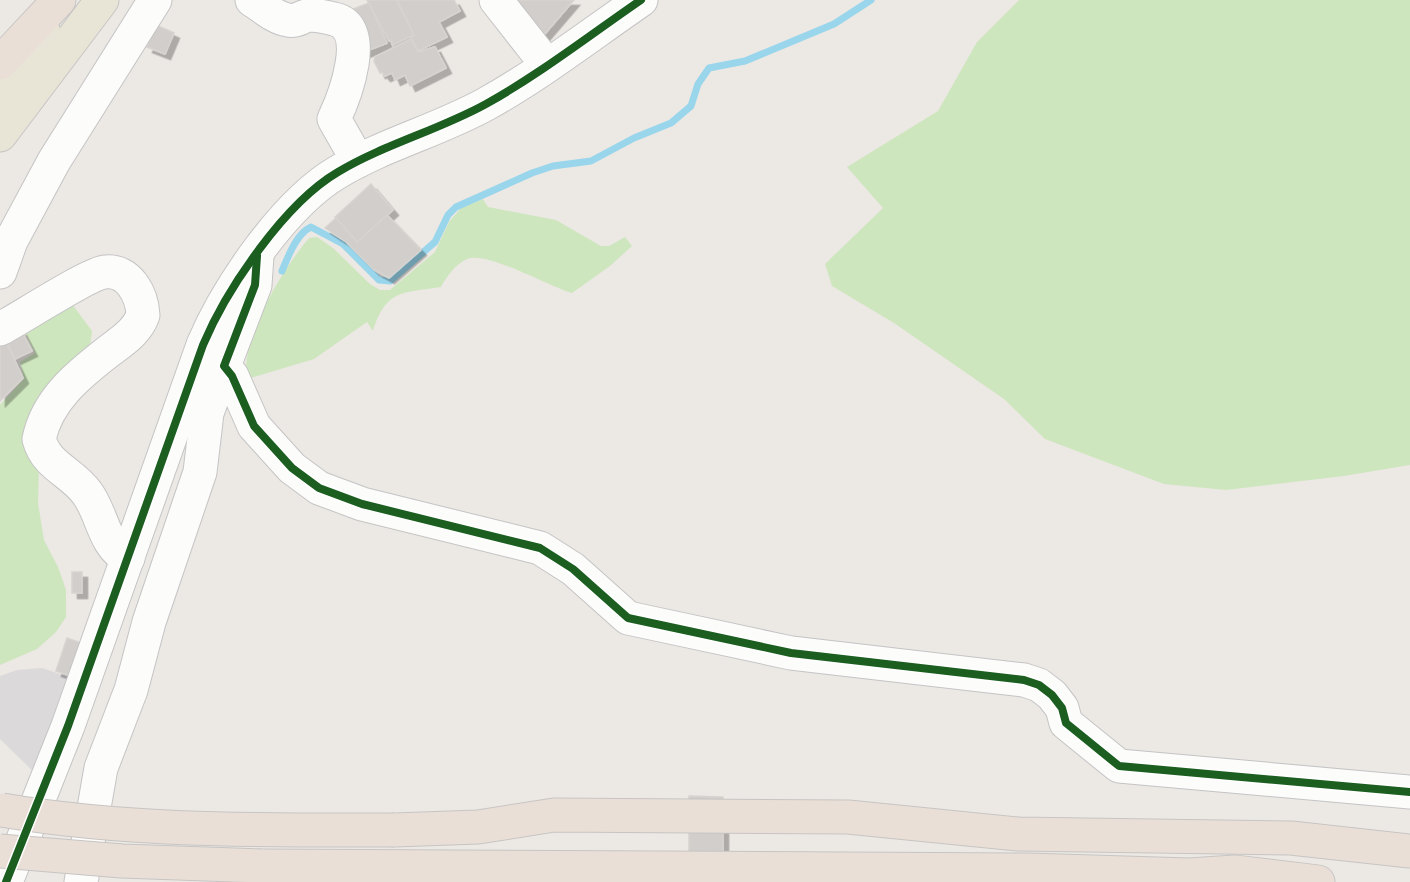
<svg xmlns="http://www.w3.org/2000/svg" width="1410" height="882" font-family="Helvetica,sans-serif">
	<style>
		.industrial { fill: #dcd9db }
		.green { fill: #cee6be }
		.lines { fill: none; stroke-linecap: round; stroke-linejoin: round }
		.stream { stroke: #99d6ec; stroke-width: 7 }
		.building { fill: #d1cecb; stroke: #d7d4d0; stroke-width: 1.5; filter: url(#shadow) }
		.minor-casing { stroke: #c5c4c5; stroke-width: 35 }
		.major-casing { stroke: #c6c5c4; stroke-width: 35 }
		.highway-casing { stroke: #c6c5c4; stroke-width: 35 }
		.minor { stroke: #fcfcfb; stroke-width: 33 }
		.major { stroke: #e8e4d6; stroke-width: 33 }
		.highway { stroke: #eadfd6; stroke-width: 33 }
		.highway-bridge-casing { stroke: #c6c5c4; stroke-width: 35; stroke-linecap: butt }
		.highway-bridge { stroke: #eadfd6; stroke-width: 33 }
		.cycleway-casing { stroke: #fff; stroke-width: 11 }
		.cycleway { stroke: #1b5e20; stroke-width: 8 }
	</style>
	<defs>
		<filter id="shadow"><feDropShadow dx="5.5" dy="5.5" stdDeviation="0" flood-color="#0004"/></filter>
	</defs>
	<rect width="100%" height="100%" fill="#ece8e4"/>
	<!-- industrial -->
	<path class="industrial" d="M 42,668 L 72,678 L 37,775 L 0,739 L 0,676 L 17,670 Z"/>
	<!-- green -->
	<g class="green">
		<path d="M 1019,0 L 1410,0 L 1410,465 L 1344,476 L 1226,490 L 1164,484 L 1045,439 L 1004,399 L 894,323 L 832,286 L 825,264 L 883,208 L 847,167 L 938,111 L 977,42 Z"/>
		<path d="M 483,199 L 488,207 L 556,220 L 601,246 L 609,246 L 625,237 L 632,246 L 610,266 L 572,293 C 548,286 493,254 470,258 C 458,261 446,277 441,287 C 403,293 386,289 373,331 L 367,322 L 314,359 L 247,379 C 239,340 284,267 309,238 L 317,237 L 333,248 L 370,284 L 380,290 L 390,290 L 435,252 L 449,222 L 461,208 Z"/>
		<path d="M 69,300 L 92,331 L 90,347 L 39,469 L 38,503 L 44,540 L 58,567 L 66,590 L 66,617 L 56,632 L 37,649 L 0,665 L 0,405 L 24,379 L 20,362 L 35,353 L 22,326 Z"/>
	</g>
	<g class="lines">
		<!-- stream -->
		<path class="stream" d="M 282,271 C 288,257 296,234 311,227 L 343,244 L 379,280 L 390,281 L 435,242 L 448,215 L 456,207 L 532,173 L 553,166 L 591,161 L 634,138 L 671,123 L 691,106 L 698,84 L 709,68 L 745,61 L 834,24 L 871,0"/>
	</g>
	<!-- building -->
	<g class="building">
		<path d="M 367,0 L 396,0 L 414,35 L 393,45 L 391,40 L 389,41 Z"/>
		<path d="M 397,0 L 454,0 L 460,11 L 439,22 L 447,37 L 418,51 L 411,37 L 414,35 Z"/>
		<path d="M 511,0 L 574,0 L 543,36 Z"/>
		<path d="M 369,3 L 387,43 L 364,52 L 348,11 Z"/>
		<path d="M 156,25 L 174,33 L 165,54 L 147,47 Z"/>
		<path d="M 411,39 L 418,52 L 435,47 L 446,68 L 410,86 L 405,75 L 395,80 L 392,73 L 385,76 L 382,72 L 380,73 L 374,61 L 375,57 Z"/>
		<path d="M 371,184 L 393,210 L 357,242 L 335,217 Z"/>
		<path d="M 387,215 L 421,250 L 389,278 L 374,270 L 346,242 L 325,228 L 336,218 L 357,242 Z"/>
		<path d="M 21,330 L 32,351 L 15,359 L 5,338 Z"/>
		<path d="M 4,338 L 23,378 L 0,401 L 0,340 Z"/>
		<rect x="72" y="572" width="10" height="21"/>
		<path d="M 67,638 L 81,643 L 71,676 L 56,671 Z"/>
		<path d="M 689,796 L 723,797 L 723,882 L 689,882 Z"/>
	</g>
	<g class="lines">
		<!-- minor casing -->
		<g class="minor-casing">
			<g id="minor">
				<path d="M 252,0 C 263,7 275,18 288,20 C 296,22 299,18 306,16 C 313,14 326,17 334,19 C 372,27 344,98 334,119 L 358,161"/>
				<path d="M 496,0 L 547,65"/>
				<path d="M 257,256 L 255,285 L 224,366 L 232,376 L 254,426 L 292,468 L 319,488 L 362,504 L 540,548 L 573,569 L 628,618 L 791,653 L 1024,680 L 1039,685 L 1052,695 L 1062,708 L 1066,723 L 1119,766 L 1410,792"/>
				<path d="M 0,272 L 11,241 L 54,161 L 155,0"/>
				<path d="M 0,329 C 19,319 90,273 105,272 C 129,269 142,295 143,315 C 137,332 122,341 109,351 C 78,375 47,400 39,439 C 46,466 72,472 87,493 C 103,514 103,546 128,558"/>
				<path d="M 6,882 L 68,726 L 203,345 C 227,288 285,203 338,172 C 385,144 439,130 486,104 C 540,74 590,35 641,0"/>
				<path d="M 81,882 L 101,768 L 131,690 L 149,622 L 200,472 L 207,413 L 224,366"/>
			</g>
		</g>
		<!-- major casing -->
		<g class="major-casing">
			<g id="major">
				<path d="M 0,92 L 44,33"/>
				<path d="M 0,135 L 102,0"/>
			</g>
		</g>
		<!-- highway casing -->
		<g class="highway-casing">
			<g id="highway">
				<path d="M 0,63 L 59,0"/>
				<path d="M 394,830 L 478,827 L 554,815 L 848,817 L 1018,834 L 1291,838 L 1410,851"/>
				<path d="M 261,866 L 1028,870 L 1189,875 L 1235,872 L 1318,882"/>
			</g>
		</g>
		<!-- minor -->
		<use href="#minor" class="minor"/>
		<!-- major -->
		<use href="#major" class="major"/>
		<!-- highway -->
		<use href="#highway" class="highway"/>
		<!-- highway-bridge casing -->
		<g class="highway-bridge-casing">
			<g id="highway-bridge">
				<path d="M 2,810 C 132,832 263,830 394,830"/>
				<path d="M 0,851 L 122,861 L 261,866"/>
			</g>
		</g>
		<!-- highway-bridge -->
		<use href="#highway-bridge" class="highway-bridge"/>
		<!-- cycleway casing -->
		<g class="cycleway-casing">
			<g id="cycleway">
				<path d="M 257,256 L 255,285 L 224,366 L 232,376 L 254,426 L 292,468 L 319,488 L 362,504 L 540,548 L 573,569 L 628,618 L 791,653 L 1024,680 L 1039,685 L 1052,695 L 1062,708 L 1066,723 L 1119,766 L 1410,792"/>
				<path d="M 6,882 L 68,726 L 203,345 C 227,288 285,203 338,172 C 385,144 439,130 486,104 C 540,74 590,35 641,0"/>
			</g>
		</g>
		<!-- cycleway -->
		<use href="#cycleway" class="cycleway"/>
	</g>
</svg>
